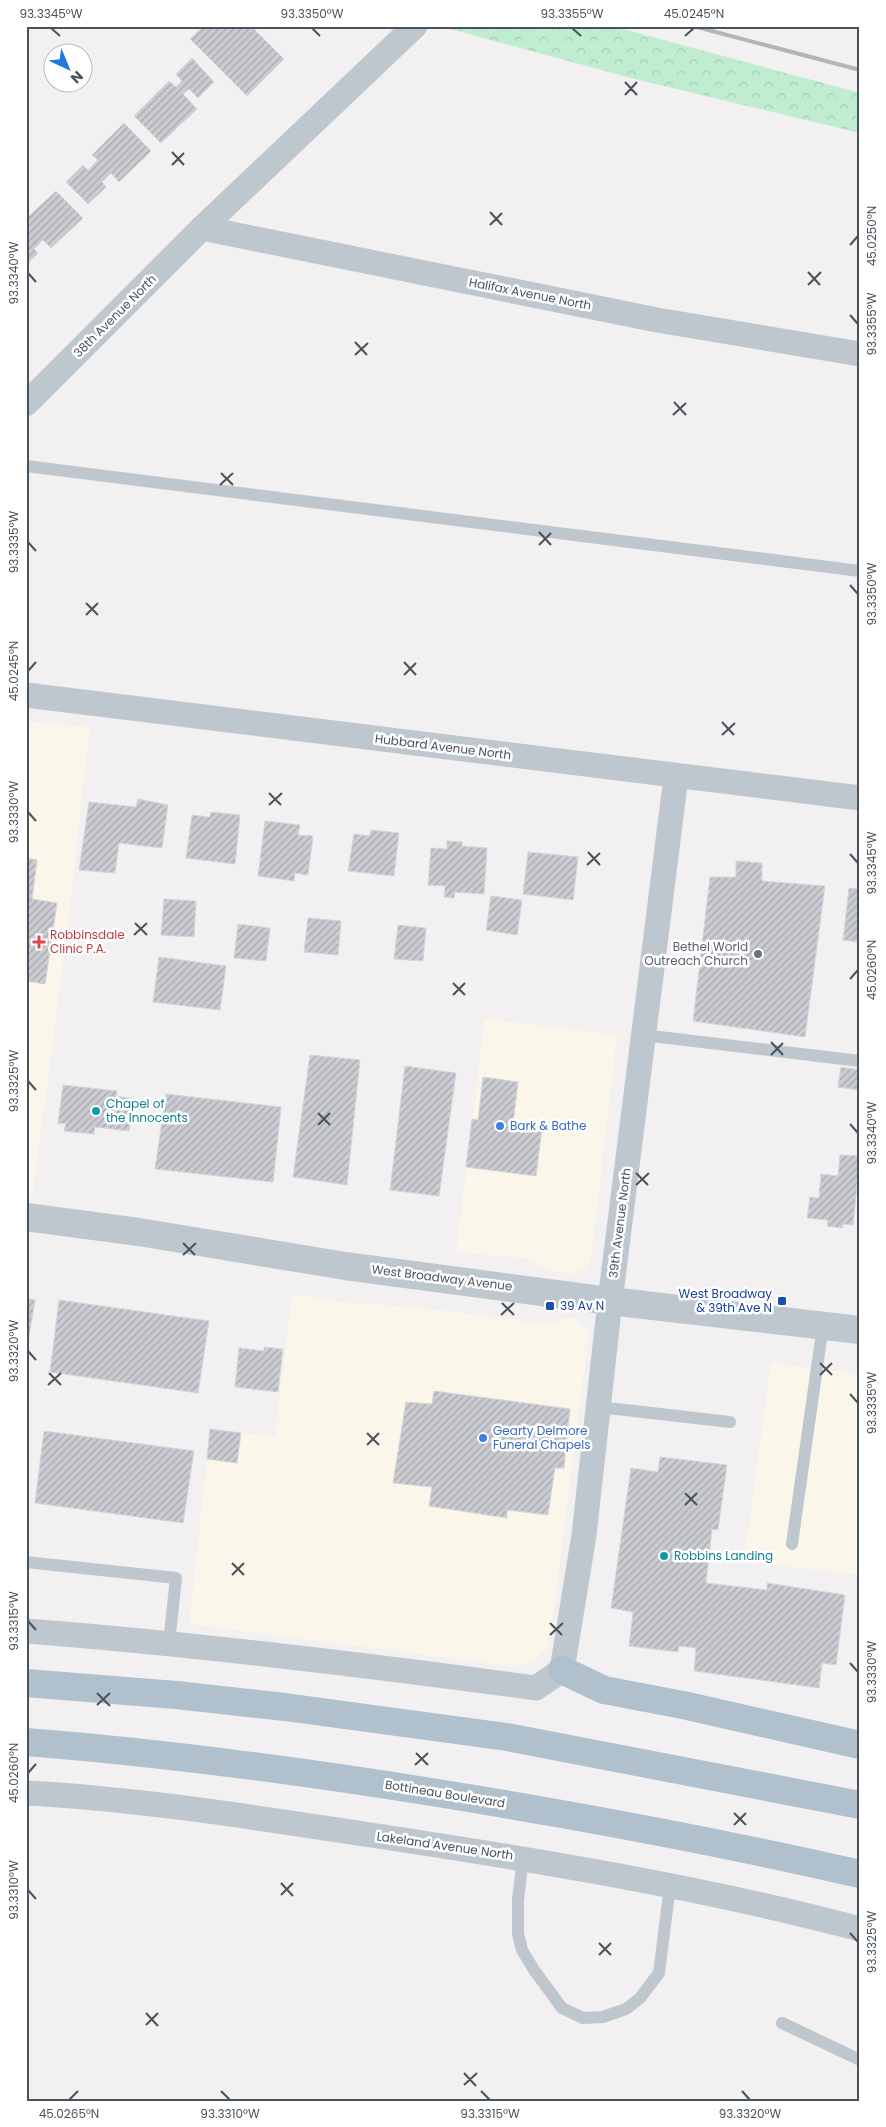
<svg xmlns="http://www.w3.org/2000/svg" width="886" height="2127" font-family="Poppins,sans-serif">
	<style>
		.commercial { fill: #fbf6ea }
		.forest { fill: url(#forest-crowns) }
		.building { fill: url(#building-hatch); stroke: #d4d6db }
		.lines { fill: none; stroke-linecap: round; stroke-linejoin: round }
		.service { stroke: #bec7ce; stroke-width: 12 }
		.minor { stroke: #bec7ce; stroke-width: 25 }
		.tertiary { stroke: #bec7ce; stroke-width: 28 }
		.primary { stroke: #b0c0cd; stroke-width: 28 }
		.rail { stroke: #b2b5ba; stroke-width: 4 }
		.ticks { fill: none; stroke: #48535c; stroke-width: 2 }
		.health-dot { fill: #e0444e; stroke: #fff; stroke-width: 2 }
		.worship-dot { fill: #6b7280; stroke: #fff; stroke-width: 2 }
		.culture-dot { fill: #0f9aa8; stroke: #fff; stroke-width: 2 }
		.shop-dot { fill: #3f7fe0; stroke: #fff; stroke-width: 2 }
		.transit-dot { fill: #1a4fb4; stroke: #fff; stroke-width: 2 }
		.labels { text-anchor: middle; stroke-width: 5; stroke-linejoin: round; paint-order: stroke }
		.street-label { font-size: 12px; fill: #48535c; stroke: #fff }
		.health-label { font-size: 12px; fill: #be3a42; stroke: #fff; text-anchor: start }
		.worship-label { font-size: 12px; fill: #5b616d; stroke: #fff; text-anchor: end }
		.culture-label { font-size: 12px; fill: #0d838f; stroke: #fff; text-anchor: start }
		.shop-label { font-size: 12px; fill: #366cbe; stroke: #fff; text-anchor: start }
		.transit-label { font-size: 12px; fill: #164399; stroke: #fff; text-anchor: end }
		.neatline { fill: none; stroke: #48535c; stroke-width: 2 }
		.ticks-label { font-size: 12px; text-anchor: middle; fill: #48535c }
	</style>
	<defs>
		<pattern id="forest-crowns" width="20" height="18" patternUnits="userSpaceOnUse" patternTransform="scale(1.25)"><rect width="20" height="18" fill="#c0edd0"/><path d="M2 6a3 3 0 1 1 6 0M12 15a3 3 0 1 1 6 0" fill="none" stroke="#a6cdb5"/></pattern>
		<pattern id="building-hatch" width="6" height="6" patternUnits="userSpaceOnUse" patternTransform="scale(1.25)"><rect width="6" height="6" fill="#caccd2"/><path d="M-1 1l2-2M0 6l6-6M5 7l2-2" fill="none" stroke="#a6a8ae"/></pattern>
	</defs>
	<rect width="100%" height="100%" fill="#f2f0f0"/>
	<!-- commercial -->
	<g class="commercial">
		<path d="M 26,721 L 90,727 L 63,964 L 32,1198 L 26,1197 Z"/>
		<path d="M 485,1019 L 617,1035 L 591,1260 L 584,1269 L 573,1274 L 547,1270 L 532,1259 L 456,1252 Z"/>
		<path d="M 292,1294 L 340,1302 L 413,1307 L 547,1324 L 571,1317 L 577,1320 L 589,1333 L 550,1638 L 546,1649 L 534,1660 L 517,1667 L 189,1624 L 207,1459 L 237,1463 L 241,1433 L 275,1436 Z"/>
		<path d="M 771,1363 L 860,1374 L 860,1575 L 744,1561 Z"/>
	</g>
	<!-- forest -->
	<path class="forest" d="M 439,26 L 612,26 L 860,93 L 860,133 L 639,80 Z"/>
	<!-- building -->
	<g class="building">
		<path d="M 204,26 L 251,26 L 284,59 L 247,96 L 190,39 Z"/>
		<path d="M 192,58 L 214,82 L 198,98 L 189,89 L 183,94 L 197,109 L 161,143 L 134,116 L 169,81 L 176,87 L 182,81 L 176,74 Z"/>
		<path d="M 124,123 L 151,151 L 119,182 L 111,173 L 102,182 L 106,187 L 88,204 L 66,182 L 83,165 L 88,170 L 98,160 L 92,155 Z"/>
		<path d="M 56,191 L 83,218 L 51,248 L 43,240 L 34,249 L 38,253 L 26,265 L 26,231 L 30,227 L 26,223 L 26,219 Z"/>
		<path d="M 138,799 L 168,805 L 162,848 L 119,843 L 115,873 L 79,870 L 89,802 L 136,807 Z"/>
		<path d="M 211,812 L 240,815 L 235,864 L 186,858 L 192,815 L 210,817 Z"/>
		<path d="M 265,821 L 300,825 L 298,835 L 313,836 L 308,875 L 295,873 L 294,881 L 258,876 Z"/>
		<path d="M 371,830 L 399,833 L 394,876 L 348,871 L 354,834 L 370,836 Z"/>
		<path d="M 447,841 L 462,842 L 462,846 L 487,848 L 484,894 L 455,892 L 454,898 L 444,897 L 445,886 L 428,885 L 431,848 L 447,849 Z"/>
		<path d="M 528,852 L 578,857 L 573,900 L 523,894 Z"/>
		<path d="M 26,858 L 37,860 L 32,899 L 57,903 L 45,984 L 26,981 Z"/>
		<path d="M 736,861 L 762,863 L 762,881 L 825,886 L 805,1037 L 693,1021 L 710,877 L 736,877 Z"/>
		<path d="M 849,888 L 860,889 L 860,942 L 843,940 Z"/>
		<path d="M 491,896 L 522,900 L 517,935 L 486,930 Z"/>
		<path d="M 164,899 L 196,901 L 194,937 L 161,935 Z"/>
		<path d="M 308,918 L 341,921 L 338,955 L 304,952 Z"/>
		<path d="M 238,924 L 270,928 L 266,961 L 234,958 Z"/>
		<path d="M 398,925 L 426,928 L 423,961 L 394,959 Z"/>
		<path d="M 159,957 L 226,966 L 220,1010 L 153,1002 Z"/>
		<path d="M 310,1055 L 360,1060 L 347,1185 L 293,1177 Z"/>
		<path d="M 405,1066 L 456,1073 L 439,1196 L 390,1190 Z"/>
		<path d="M 841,1067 L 860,1070 L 860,1090 L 838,1087 Z"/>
		<path d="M 483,1077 L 518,1082 L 513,1124 L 542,1128 L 536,1176 L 466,1167 L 472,1119 L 478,1120 Z"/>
		<path d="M 63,1085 L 117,1091 L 116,1096 L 135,1099 L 129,1131 L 95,1127 L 94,1134 L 64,1131 L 66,1123 L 58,1124 Z"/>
		<path d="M 166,1094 L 281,1107 L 273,1182 L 155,1169 Z"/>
		<path d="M 840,1155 L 860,1156 L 853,1225 L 843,1224 L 842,1228 L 827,1226 L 828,1220 L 807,1218 L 810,1197 L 819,1198 L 821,1174 L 838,1176 Z"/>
		<path d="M 26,1298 L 35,1300 L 26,1354 Z"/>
		<path d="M 59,1300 L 209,1321 L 198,1393 L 50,1372 Z"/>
		<path d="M 264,1347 L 283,1349 L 278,1392 L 235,1387 L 239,1348 L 264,1351 Z"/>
		<path d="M 434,1391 L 570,1409 L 564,1468 L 555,1468 L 548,1515 L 507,1510 L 507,1518 L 429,1506 L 432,1487 L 393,1483 L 406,1402 L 432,1404 Z"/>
		<path d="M 210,1429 L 241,1433 L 237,1463 L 207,1459 Z"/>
		<path d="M 44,1431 L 194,1451 L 183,1523 L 35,1503 Z"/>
		<path d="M 660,1457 L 727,1465 L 718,1530 L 712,1529 L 706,1583 L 767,1590 L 767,1583 L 845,1595 L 836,1665 L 822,1663 L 819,1688 L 694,1671 L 696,1648 L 679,1646 L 678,1652 L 629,1646 L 633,1612 L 611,1608 L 631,1468 L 658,1472 Z"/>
	</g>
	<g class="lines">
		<!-- service -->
		<g class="service">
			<path d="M 26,466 L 860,571"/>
			<path d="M 643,1035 L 860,1061"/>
			<path d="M 599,1407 L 730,1422"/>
			<path d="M 792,1544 L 823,1325"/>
			<path d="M 26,1562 L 176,1578 L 169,1643"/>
			<path d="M 523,1858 L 518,1900 L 518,1934 L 522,1950 L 534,1970 L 562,2008 L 583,2018 L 603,2017 L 626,2009 L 640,1998 L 659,1973 L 670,1886"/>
			<path d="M 782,2023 L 860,2060"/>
		</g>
		<!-- minor -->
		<g class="minor">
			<path d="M 202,228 L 657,320 L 860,354"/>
			<path d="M 26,404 L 202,228 L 415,26"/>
			<path d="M 26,695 L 860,798"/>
			<path d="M 26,1631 C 197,1644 366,1665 536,1688 L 562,1670 L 584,1535 L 610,1301 L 676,777"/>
			<path d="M 26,1793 C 139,1799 252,1817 364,1834 C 530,1859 697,1886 860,1929"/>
		</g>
		<!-- tertiary -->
		<path class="tertiary" d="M 26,1217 L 139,1232 L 345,1266 L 610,1301 L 860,1330"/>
		<!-- primary -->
		<g class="primary">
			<path d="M 562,1670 L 604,1690 L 683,1705 L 860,1745"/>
			<path d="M 26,1683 L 176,1695 L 285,1707 L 507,1737 L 860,1805"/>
			<path d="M 26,1742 C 204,1756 380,1782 556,1813 C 658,1831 759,1851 860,1874"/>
		</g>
		<!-- rail -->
		<path class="rail" d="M 693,26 L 860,70"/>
	</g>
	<!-- ticks -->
	<path class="ticks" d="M 51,28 L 60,36M 312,28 L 320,36M 572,28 L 581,36M 685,36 L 694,28M 625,82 L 637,95M 625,95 L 637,82M 172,152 L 184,165M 172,165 L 184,153M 490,212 L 502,225M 490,225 L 502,213M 850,245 L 858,236M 808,272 L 820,285M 28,273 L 36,282M 808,285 L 821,272M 850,315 L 858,324M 355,342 L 367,355M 355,355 L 368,343M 674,402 L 686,415M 673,415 L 686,403M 221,473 L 233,485M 220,485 L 233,473M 539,532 L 551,545M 28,542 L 36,551M 539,545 L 551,533M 850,585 L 858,594M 86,603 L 98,615M 86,615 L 98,603M 404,662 L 416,675M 28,671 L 36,662M 404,675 L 416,663M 722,722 L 734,735M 722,735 L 735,723M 269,793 L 281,805M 269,805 L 282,793M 28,812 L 36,821M 588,852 L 600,865M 850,854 L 858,863M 587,865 L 600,853M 135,923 L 147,935M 134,935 L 147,923M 850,979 L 858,970M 453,983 L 465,995M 453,995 L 465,983M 771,1042 L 783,1055M 771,1055 L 783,1043M 28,1081 L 36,1090M 318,1113 L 330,1125M 850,1124 L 858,1133M 318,1125 L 330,1113M 636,1173 L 648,1185M 636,1185 L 649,1173M 183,1243 L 195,1255M 183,1255 L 196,1243M 502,1303 L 514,1315M 501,1315 L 514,1303M 28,1351 L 36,1360M 820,1363 L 832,1375M 49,1373 L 61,1385M 820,1375 L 832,1363M 48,1385 L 61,1373M 850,1394 L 858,1403M 367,1433 L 379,1445M 367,1445 L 379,1433M 685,1493 L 697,1505M 685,1505 L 697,1493M 232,1563 L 244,1575M 232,1575 L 244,1563M 28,1621 L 36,1630M 550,1623 L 562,1635M 550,1635 L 563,1623M 850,1663 L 858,1672M 97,1693 L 110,1706M 97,1705 L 110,1693M 416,1753 L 428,1765M 415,1765 L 428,1753M 28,1773 L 36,1764M 734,1813 L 746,1825M 734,1825 L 746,1813M 281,1883 L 293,1896M 28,1890 L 36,1899M 281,1895 L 293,1883M 850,1933 L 858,1942M 599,1943 L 611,1955M 599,1955 L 611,1943M 146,2013 L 158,2026M 146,2025 L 158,2013M 464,2073 L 476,2086M 464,2085 L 477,2073M 221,2091 L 230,2100M 481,2091 L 490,2100M 742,2091 L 750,2100M 69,2100 L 78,2091"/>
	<!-- markers -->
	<path class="health-dot" d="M36.5 934.5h5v5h5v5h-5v5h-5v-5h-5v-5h5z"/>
	<circle class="worship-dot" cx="758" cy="954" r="5"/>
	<g class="culture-dot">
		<circle cx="96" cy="1111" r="5"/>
		<circle cx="664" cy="1556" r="5"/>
	</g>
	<g class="shop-dot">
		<circle cx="500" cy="1126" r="5"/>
		<circle cx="483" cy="1438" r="5"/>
	</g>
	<g class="transit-dot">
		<rect x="777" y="1296" width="10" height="10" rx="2.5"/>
		<rect x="545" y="1301" width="10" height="10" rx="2.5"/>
	</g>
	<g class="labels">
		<!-- street labels -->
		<g class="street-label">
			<text transform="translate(530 294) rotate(11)" y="4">Halifax Avenue North</text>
			<text transform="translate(115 316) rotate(-45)" y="4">38th Avenue North</text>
			<text transform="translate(443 747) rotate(7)" y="4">Hubbard Avenue North</text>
			<text transform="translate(620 1223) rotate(-83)" y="4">39th Avenue North</text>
			<text transform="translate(442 1278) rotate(7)" y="4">West Broadway Avenue</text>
			<text transform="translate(445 1794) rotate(9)" y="4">Bottineau Boulevard</text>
			<text transform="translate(445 1846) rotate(8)" y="4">Lakeland Avenue North</text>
		</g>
		<!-- health labels -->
		<g class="health-label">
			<text x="50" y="939">Robbinsdale<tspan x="50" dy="14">Clinic P.A.</tspan></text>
		</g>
		<!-- worship labels -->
		<g class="worship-label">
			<text x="748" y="951">Bethel World<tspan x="748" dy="14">Outreach Church</tspan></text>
		</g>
		<!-- culture labels -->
		<g class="culture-label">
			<text x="106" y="1108">Chapel of<tspan x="106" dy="14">the Innocents</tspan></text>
			<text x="674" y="1560">Robbins Landing</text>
		</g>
		<!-- shop labels -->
		<g class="shop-label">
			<text x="510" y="1130">Bark &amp; Bathe</text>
			<text x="493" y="1435">Gearty Delmore<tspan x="493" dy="14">Funeral Chapels</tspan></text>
		</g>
		<!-- transit labels -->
		<g class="transit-label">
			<text x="772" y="1298">West Broadway<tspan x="772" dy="14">&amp; 39th Ave N</tspan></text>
			<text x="560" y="1310" text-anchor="start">39 Av N</text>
		</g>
	</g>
	<!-- border -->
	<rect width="886" height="2127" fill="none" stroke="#ffffff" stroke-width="55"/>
	<!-- north arrow -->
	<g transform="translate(68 68) rotate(136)"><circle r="24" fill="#ffffff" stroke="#b6babe"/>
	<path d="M0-4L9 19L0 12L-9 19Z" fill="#2177db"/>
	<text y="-8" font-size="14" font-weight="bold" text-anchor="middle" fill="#48535c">N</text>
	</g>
	<rect x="28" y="28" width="830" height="2072" class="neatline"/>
	<g class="ticks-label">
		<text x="51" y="18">93.3345°W</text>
		<text x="312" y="18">93.3350°W</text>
		<text x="572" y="18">93.3355°W</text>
		<text x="694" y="18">45.0245°N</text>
		<text transform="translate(872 236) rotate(-90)" y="4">45.0250°N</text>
		<text transform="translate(14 273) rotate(-90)" y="4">93.3340°W</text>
		<text transform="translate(872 324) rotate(-90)" y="4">93.3355°W</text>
		<text transform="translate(14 542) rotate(-90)" y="4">93.3335°W</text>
		<text transform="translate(872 594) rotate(-90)" y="4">93.3350°W</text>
		<text transform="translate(14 671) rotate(-90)" y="4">45.0245°N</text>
		<text transform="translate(14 812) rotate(-90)" y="4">93.3330°W</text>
		<text transform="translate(872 863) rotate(-90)" y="4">93.3345°W</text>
		<text transform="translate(872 970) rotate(-90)" y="4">45.0260°N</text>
		<text transform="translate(14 1081) rotate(-90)" y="4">93.3325°W</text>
		<text transform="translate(872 1133) rotate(-90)" y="4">93.3340°W</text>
		<text transform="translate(14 1351) rotate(-90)" y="4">93.3320°W</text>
		<text transform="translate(872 1403) rotate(-90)" y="4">93.3335°W</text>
		<text transform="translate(14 1621) rotate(-90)" y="4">93.3315°W</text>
		<text transform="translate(872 1672) rotate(-90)" y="4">93.3330°W</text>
		<text transform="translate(14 1773) rotate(-90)" y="4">45.0260°N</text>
		<text transform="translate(14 1890) rotate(-90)" y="4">93.3310°W</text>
		<text transform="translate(872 1942) rotate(-90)" y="4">93.3325°W</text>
		<text x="69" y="2118">45.0265°N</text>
		<text x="230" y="2118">93.3310°W</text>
		<text x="490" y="2118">93.3315°W</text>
		<text x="750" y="2118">93.3320°W</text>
	</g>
</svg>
